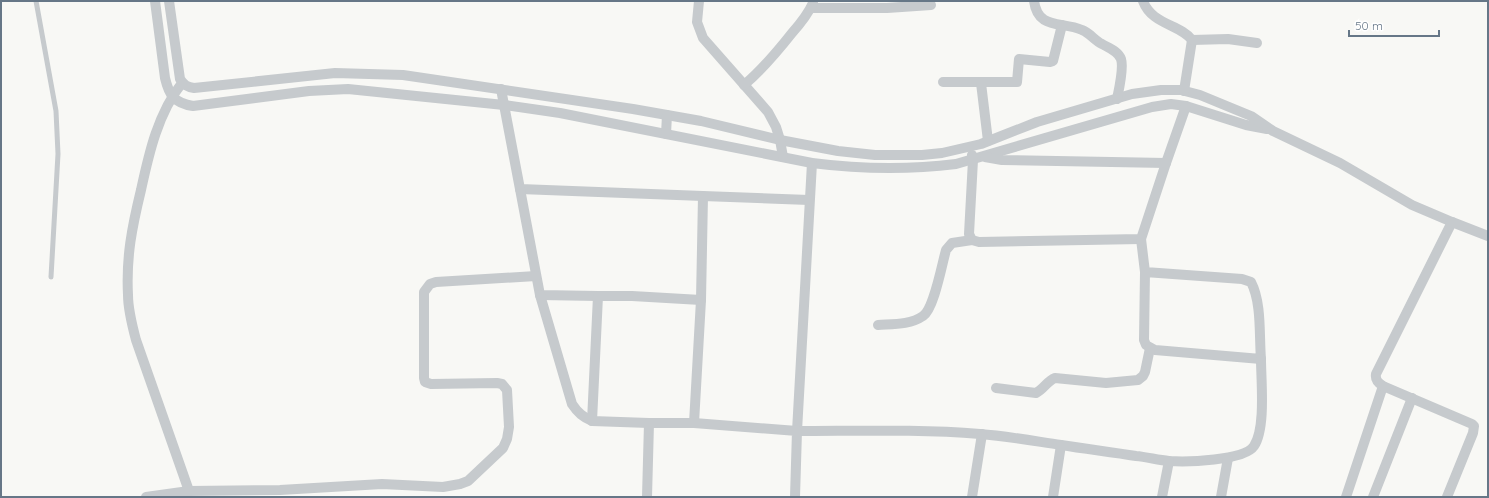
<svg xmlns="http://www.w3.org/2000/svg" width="1489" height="498" font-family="Quicksand,sans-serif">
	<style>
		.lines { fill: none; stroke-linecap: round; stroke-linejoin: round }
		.lane { stroke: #c6cacd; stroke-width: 5 }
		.street { stroke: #c6cacd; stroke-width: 10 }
	</style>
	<rect width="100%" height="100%" fill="#f8f8f5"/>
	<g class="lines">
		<!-- lane -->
		<path class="lane" d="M 36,1 L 56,111 L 58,154 L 51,277"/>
		<!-- street -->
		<g class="street">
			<path d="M 155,1 L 165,78 C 169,95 174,103 193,106 L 309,91 L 348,89 L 504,105 L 560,113 L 812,163 C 859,169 908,170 956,164 L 1152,107 L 1171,104 L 1186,106 L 1246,125 L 1267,129"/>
			<path d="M 169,1 L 180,79 C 184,85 187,87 194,88 L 335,73 L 403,75 L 633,109 L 701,121 L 780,140 L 838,151 L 875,155 L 922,155 L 942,153 L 981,144 L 1037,122 L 1132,94 L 1161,90 L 1181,90 L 1200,95 L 1251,116 L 1273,131 L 1340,163 L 1412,205 L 1452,222 L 1488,236"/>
			<path d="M 699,1 L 697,22 L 703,38 L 768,112 L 776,127 L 780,140 L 783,157"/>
			<path d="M 1034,1 C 1038,30 1061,21 1082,30 C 1090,33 1094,40 1102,44 C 1109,48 1118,51 1121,59 C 1124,68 1119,89 1117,99"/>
			<path d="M 1143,1 C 1152,25 1180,24 1192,40 L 1184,91"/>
			<path d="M 811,8 L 887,8 L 931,5"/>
			<path d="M 1192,40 L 1228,39 L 1257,43"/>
			<path d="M 943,82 L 1017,82 L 1019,59 L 1050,62 L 1053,61 L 1062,25"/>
			<path d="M 182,83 C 158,113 149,153 141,190 C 132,227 126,257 128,295 C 128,310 132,325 136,340 L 189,491"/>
			<path d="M 981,83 L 988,141"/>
			<path d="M 744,85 C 763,69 777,52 792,33 C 800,24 808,14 813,3"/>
			<path d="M 501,89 L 520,189 L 703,196"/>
			<path d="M 666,134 L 667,115"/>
			<path d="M 972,155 L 973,160 L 969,234 L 972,240 L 979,242 L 1141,239 L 1166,163"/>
			<path d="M 985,157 L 1002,160 L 1166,163 L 1186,106"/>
			<path d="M 812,163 L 797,431 C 858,431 919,429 980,434 C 1007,436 1034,441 1061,445"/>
			<path d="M 520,189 L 540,295 L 598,296"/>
			<path d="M 1141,239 L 1145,272 L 1144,340 L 1146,345 L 1155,350 L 1261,359 C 1259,336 1262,303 1251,282 L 1242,279 L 1145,272"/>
			<path d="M 540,295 L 572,404 C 578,413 583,417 592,421"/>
			<path d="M 878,325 C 893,324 910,325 923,316 C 934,309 942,264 946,250 L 952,243 L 972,240"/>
			<path d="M 996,388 L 1036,393 C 1044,389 1047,381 1055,378 L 1106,383 L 1138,380 L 1143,376 L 1145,372 L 1150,348"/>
			<path d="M 649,423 L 592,421 L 598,296 L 632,296 L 701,300"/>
			<path d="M 694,423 L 701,300 L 703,196 L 809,200"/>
			<path d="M 146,497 L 189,491 L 280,490 L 382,484 L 443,487 L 460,484 L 468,481 L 503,448 L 507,439 L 509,427 L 507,390 L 502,384 L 497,383 L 431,384 L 425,382 L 424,378 L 424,292 L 430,284 L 436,282 L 536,276"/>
			<path d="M 647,497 L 649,423 L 694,423 L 797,431 L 795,497"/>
			<path d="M 972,497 L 982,434"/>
			<path d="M 1053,497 L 1061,445 C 1086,449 1111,452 1136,456 C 1147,457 1158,460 1169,461 C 1186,462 1244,461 1254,446 C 1266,428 1261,381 1261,359"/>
			<path d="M 1162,497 L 1169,461"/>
			<path d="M 1221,497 L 1228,458"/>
			<path d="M 1346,497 L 1383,386"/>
			<path d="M 1373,497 L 1412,398"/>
			<path d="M 1447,497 L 1473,433 L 1474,426 L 1472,424 L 1383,386 C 1378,383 1375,380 1376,374 L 1452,222"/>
		</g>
	</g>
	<!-- border -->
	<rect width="1489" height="498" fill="none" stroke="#667787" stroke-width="4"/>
	<!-- scale -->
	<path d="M1349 30v6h90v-6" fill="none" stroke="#667787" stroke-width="2"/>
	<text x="1355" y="30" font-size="12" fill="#667787" stroke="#ffffff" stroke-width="3" paint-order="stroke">50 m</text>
</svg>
